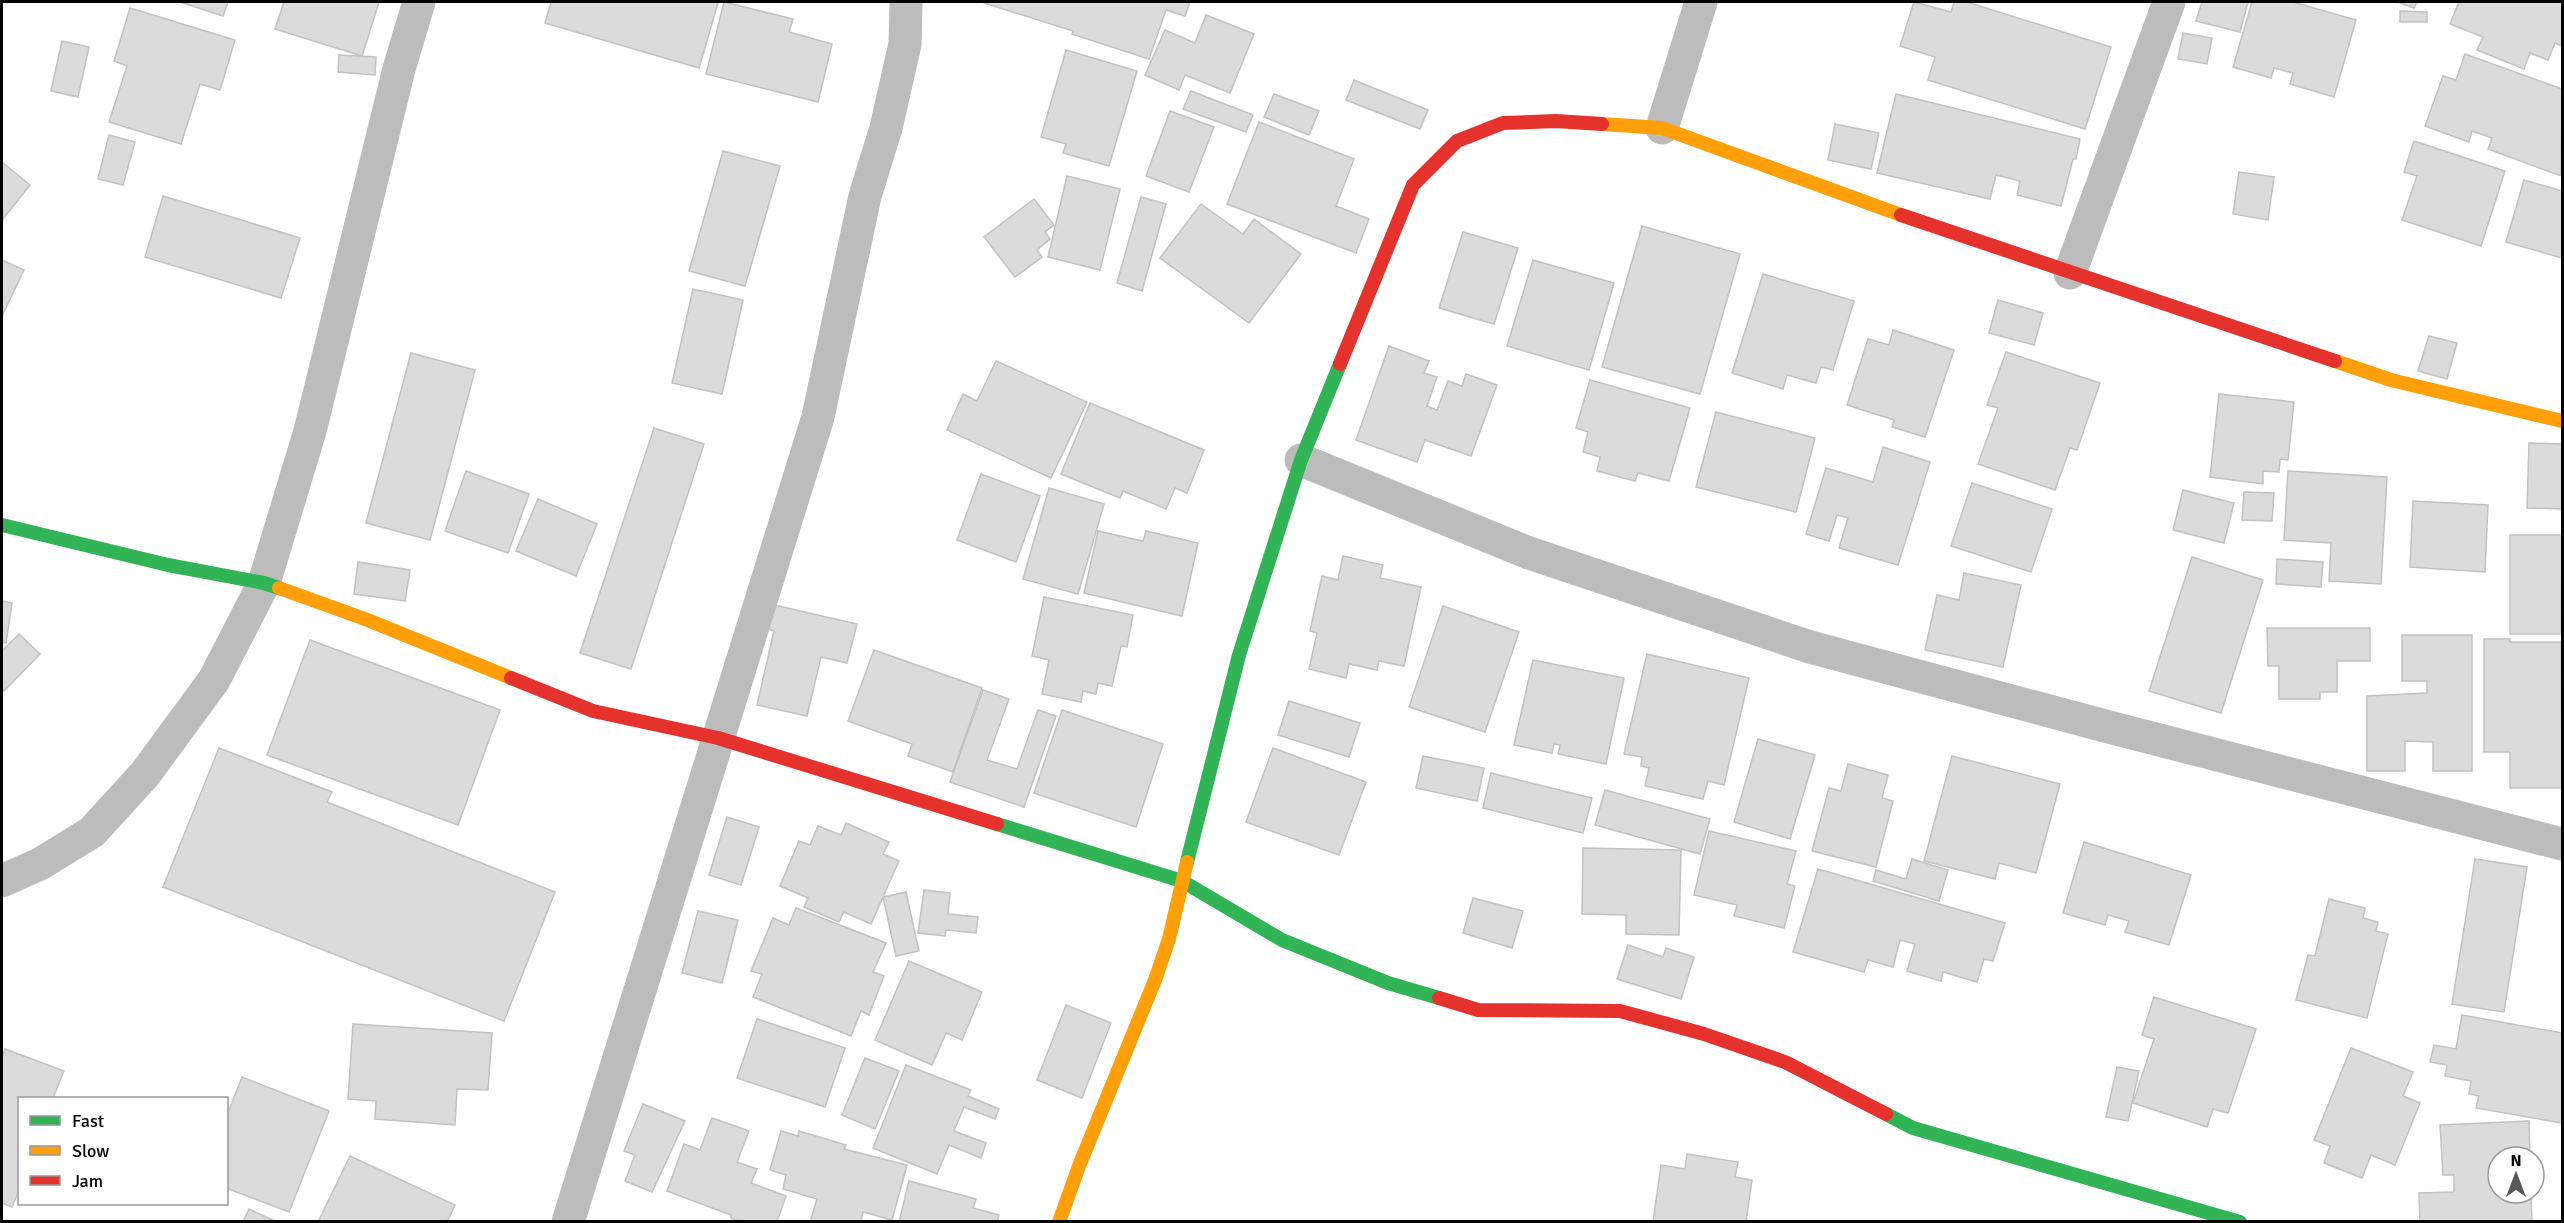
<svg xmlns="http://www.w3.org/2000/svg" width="2564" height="1223" font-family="Signika,sans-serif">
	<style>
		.building { fill: #dbdbdb; stroke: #c2c2c2; stroke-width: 1.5 }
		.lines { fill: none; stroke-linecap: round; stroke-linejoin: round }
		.street { stroke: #bcbcbc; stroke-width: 33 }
		.fast { stroke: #30b455; stroke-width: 14 }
		.slow { stroke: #ff9f0a; stroke-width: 14 }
		.jam { stroke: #e5322d; stroke-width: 14 }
	</style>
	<rect width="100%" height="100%" fill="#fff"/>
	<!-- building -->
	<g class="building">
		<path d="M 180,2 L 228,2 L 223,16 Z"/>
		<path d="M 284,2 L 379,2 L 362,56 L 275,29 Z"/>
		<path d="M 551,2 L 714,2 L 718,3 L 699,68 L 545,23 Z"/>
		<path d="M 724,2 L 793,19 L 789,32 L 832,44 L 818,102 L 706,74 Z"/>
		<path d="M 981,2 L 1190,2 L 1185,16 L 1166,10 L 1149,59 L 1072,34 L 1073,31 Z"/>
		<path d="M 1914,2 L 1951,12 L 1954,2 L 1967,2 L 2111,47 L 2085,129 L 1928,80 L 1935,57 L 1900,46 Z"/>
		<path d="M 2202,2 L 2248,2 L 2240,32 L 2196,21 Z"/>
		<path d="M 2252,2 L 2293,2 L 2356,20 L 2334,97 L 2290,84 L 2293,73 L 2274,68 L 2271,78 L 2233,67 Z"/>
		<path d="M 2397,2 L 2417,2 L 2414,8 Z"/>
		<path d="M 2459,2 L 2562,2 L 2562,46 L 2555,43 L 2548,60 L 2530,53 L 2524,69 L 2477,50 L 2483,37 L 2450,24 Z"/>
		<path d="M 130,8 L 235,40 L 220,90 L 200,84 L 181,144 L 109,122 L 127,66 L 114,61 Z"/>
		<path d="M 2400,11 L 2427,12 L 2427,22 L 2400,22 Z"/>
		<path d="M 1206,15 L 1254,34 L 1230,93 L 1185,75 L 1179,90 L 1145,75 L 1165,30 L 1195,43 Z"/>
		<path d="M 2183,33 L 2212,38 L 2207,64 L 2178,59 Z"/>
		<path d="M 62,41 L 89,47 L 78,97 L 51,91 Z"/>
		<path d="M 1066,50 L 1137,71 L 1109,166 L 1063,153 L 1066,144 L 1041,137 Z"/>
		<path d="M 2465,54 L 2562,89 L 2561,176 L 2488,149 L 2492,138 L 2472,131 L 2469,142 L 2425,126 L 2443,76 L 2456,80 Z"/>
		<path d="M 339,55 L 376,57 L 375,75 L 338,72 Z"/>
		<path d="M 1354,80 L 1428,110 L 1420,129 L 1346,100 Z"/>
		<path d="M 1191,91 L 1253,115 L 1246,132 L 1183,109 Z"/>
		<path d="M 1274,94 L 1319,111 L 1309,135 L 1264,117 Z"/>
		<path d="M 1896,94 L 2080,139 L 2076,159 L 2073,159 L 2061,206 L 2017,195 L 2020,181 L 1996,175 L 1990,199 L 1877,173 Z"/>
		<path d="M 1170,111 L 1214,127 L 1189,192 L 1146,176 Z"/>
		<path d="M 1259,122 L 1354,159 L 1336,206 L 1369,219 L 1356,253 L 1227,204 Z"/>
		<path d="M 1835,124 L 1879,133 L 1871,169 L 1828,160 Z"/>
		<path d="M 109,135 L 135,142 L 123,185 L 98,179 Z"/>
		<path d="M 2414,141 L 2505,171 L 2481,246 L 2402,220 L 2417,176 L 2404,172 Z"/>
		<path d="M 723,151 L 780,166 L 745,286 L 689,271 Z"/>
		<path d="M 2,162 L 30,185 L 2,220 Z"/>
		<path d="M 2239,172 L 2274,177 L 2268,220 L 2233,214 Z"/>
		<path d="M 1067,176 L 1120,189 L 1100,270 L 1048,257 Z"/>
		<path d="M 2524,180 L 2562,191 L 2562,258 L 2506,242 Z"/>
		<path d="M 163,196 L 300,238 L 281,298 L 145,257 Z"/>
		<path d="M 1141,197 L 1166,204 L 1142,291 L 1117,283 Z"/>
		<path d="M 1034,199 L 1054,225 L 1045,232 L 1050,239 L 1037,250 L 1042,257 L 1015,277 L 984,237 Z"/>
		<path d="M 1201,204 L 1243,234 L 1254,219 L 1301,254 L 1249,323 L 1160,258 Z"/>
		<path d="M 1642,226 L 1740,254 L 1700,394 L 1602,367 Z"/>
		<path d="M 1463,232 L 1518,248 L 1494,324 L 1439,308 Z"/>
		<path d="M 2,260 L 24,270 L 2,316 Z"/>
		<path d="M 1533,260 L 1614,283 L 1589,370 L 1507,346 Z"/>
		<path d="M 1763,274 L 1854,301 L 1833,370 L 1821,367 L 1816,383 L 1787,375 L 1783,389 L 1732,373 Z"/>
		<path d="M 693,289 L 743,300 L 722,394 L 672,383 Z"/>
		<path d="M 1998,300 L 2043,313 L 2034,345 L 1989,333 Z"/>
		<path d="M 1893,330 L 1954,350 L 1925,437 L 1892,427 L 1894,420 L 1847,405 L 1868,339 L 1889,345 Z"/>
		<path d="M 2429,336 L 2457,343 L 2447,379 L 2418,371 Z"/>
		<path d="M 1389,346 L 1429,361 L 1424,373 L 1437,377 L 1427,406 L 1437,410 L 1448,381 L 1462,386 L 1466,374 L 1497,385 L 1471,456 L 1425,440 L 1417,462 L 1356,440 Z"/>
		<path d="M 2006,352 L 2100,383 L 2077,450 L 2070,448 L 2055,490 L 1978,464 L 1998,408 L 1987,405 Z"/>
		<path d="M 411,353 L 475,370 L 430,540 L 366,523 Z"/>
		<path d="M 996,361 L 1087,402 L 1051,478 L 947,430 L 963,394 L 977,401 Z"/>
		<path d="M 1590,380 L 1690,408 L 1669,481 L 1638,473 L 1635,481 L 1597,471 L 1600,457 L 1583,452 L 1588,432 L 1576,428 Z"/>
		<path d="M 2219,394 L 2294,402 L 2288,460 L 2280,459 L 2279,472 L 2263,471 L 2263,484 L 2210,477 Z"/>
		<path d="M 1090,403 L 1204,450 L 1187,493 L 1175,488 L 1166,509 L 1123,491 L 1120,498 L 1061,474 Z"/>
		<path d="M 1716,412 L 1815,438 L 1796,512 L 1696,487 Z"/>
		<path d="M 654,428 L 704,444 L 631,669 L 580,653 Z"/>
		<path d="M 2529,443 L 2562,444 L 2562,509 L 2527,508 Z"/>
		<path d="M 1883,447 L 1930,462 L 1898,565 L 1839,548 L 1848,518 L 1837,515 L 1829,541 L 1806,534 L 1826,468 L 1873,482 Z"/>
		<path d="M 466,471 L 529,494 L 508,553 L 445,531 Z"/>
		<path d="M 2288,471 L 2387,477 L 2381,584 L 2329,581 L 2331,543 L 2284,540 Z"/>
		<path d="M 981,474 L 1040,496 L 1016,562 L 957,540 Z"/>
		<path d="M 1972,483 L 2052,509 L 2031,572 L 1951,546 Z"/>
		<path d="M 1049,488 L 1104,504 L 1078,594 L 1023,579 Z"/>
		<path d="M 2183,490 L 2234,503 L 2224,543 L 2173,530 Z"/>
		<path d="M 2244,492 L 2274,493 L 2272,521 L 2242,520 Z"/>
		<path d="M 538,499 L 597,524 L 576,576 L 516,551 Z"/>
		<path d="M 2413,501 L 2488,505 L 2485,572 L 2410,567 Z"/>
		<path d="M 1098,531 L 1143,541 L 1146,531 L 1198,543 L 1182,616 L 1084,593 Z"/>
		<path d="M 2510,535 L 2562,535 L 2561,634 L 2510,634 Z"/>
		<path d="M 1343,556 L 1383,565 L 1380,578 L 1421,587 L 1404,666 L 1379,661 L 1377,670 L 1349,664 L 1346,678 L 1309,669 L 1317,633 L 1310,631 L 1322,576 L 1338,580 Z"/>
		<path d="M 2192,557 L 2263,580 L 2221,713 L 2149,691 Z"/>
		<path d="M 2277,559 L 2323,562 L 2321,587 L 2276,584 Z"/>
		<path d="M 358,562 L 410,570 L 405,601 L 354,594 Z"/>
		<path d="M 1964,573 L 2021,585 L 2003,667 L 1925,650 L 1937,595 L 1959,600 Z"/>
		<path d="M 1044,597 L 1133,615 L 1127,647 L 1121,646 L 1112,686 L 1098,683 L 1096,694 L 1083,691 L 1081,702 L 1042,694 L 1049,660 L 1032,656 Z"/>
		<path d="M 2,601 L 12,603 L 6,643 L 2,642 Z"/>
		<path d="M 770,604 L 857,624 L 847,663 L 821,657 L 807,716 L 757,705 L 774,631 L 764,628 Z"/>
		<path d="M 1443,606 L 1519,632 L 1485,732 L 1409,707 Z"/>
		<path d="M 2267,628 L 2370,628 L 2370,661 L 2337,661 L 2337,692 L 2320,692 L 2320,699 L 2279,699 L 2279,666 L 2268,666 Z"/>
		<path d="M 19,634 L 40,654 L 4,691 L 2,688 L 2,651 Z"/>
		<path d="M 2402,635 L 2472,635 L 2472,771 L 2433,771 L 2433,742 L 2405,741 L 2405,771 L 2367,771 L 2367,696 L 2427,693 L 2427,681 L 2402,681 Z"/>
		<path d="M 2484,639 L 2510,639 L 2510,642 L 2561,642 L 2562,788 L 2510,788 L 2510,752 L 2484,752 Z"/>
		<path d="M 310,640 L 500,710 L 458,825 L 267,755 Z"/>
		<path d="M 874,650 L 982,688 L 953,772 L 908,756 L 912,744 L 848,721 Z"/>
		<path d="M 1647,654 L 1749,678 L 1724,785 L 1708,781 L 1703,799 L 1645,786 L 1649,768 L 1641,766 L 1642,757 L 1624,754 Z"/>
		<path d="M 1533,660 L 1624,678 L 1606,764 L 1558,754 L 1560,745 L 1554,744 L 1552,753 L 1514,745 Z"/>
		<path d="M 983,690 L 1009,699 L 987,760 L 1017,769 L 1038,710 L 1056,716 L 1024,807 L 950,782 Z"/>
		<path d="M 1289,701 L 1360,723 L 1349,757 L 1278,735 Z"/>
		<path d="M 1062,710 L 1163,744 L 1136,827 L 1034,793 Z"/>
		<path d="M 1758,739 L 1815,755 L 1790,839 L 1734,822 Z"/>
		<path d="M 219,748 L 332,792 L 327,802 L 555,892 L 504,1021 L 163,887 Z"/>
		<path d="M 1273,748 L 1366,782 L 1339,855 L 1246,822 Z"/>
		<path d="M 1423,756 L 1484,768 L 1477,801 L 1416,788 Z"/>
		<path d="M 1952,756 L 2060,784 L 2036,873 L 1999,863 L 1995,879 L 1924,861 Z"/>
		<path d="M 1848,764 L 1888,775 L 1882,798 L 1893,801 L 1876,867 L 1812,851 L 1829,788 L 1841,791 Z"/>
		<path d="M 1491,773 L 1592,798 L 1583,833 L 1483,808 Z"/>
		<path d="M 1605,790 L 1710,819 L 1700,854 L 1595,825 Z"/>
		<path d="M 727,817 L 759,827 L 741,885 L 709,875 Z"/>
		<path d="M 846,823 L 889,842 L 883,854 L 899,861 L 871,924 L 844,912 L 839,922 L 804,907 L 808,898 L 780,886 L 799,841 L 810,845 L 818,826 L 841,835 Z"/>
		<path d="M 1709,831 L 1796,851 L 1787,884 L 1795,886 L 1784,928 L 1734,916 L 1737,905 L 1694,895 Z"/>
		<path d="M 2084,842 L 2191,875 L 2169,945 L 2125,932 L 2129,921 L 2108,915 L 2105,925 L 2063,913 Z"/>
		<path d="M 1583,848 L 1681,850 L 1679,935 L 1626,934 L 1626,915 L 1582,914 Z"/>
		<path d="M 1912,859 L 1948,870 L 1939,901 L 1873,881 L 1876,870 L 1906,879 Z"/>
		<path d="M 2475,859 L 2527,867 L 2504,1012 L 2452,1004 Z"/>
		<path d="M 1818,869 L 2005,923 L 1993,961 L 1984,959 L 1977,982 L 1943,972 L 1941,981 L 1907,971 L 1915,944 L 1900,940 L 1893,967 L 1868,960 L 1864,972 L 1793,952 Z"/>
		<path d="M 924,890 L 950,893 L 948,914 L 978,917 L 976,933 L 946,930 L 945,936 L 918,933 Z"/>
		<path d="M 906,892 L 919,951 L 896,956 L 883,897 Z"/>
		<path d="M 1473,898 L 1523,911 L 1512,948 L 1463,933 Z"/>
		<path d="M 2329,899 L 2365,908 L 2363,918 L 2378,922 L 2376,931 L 2388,934 L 2367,1018 L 2296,1000 L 2308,955 L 2315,956 Z"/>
		<path d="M 796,908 L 886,943 L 873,972 L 884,976 L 869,1015 L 861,1011 L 851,1036 L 753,997 L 762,974 L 751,971 L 773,918 L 789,925 Z"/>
		<path d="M 698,911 L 738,920 L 722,983 L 682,973 Z"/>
		<path d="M 1628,945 L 1663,957 L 1666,948 L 1694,957 L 1681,999 L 1617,979 Z"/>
		<path d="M 909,961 L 982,992 L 962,1040 L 946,1033 L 932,1065 L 875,1040 Z"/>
		<path d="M 2154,997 L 2256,1029 L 2228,1113 L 2213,1109 L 2207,1127 L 2133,1103 L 2154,1039 L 2142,1035 Z"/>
		<path d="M 1066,1005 L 1111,1023 L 1082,1098 L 1037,1080 Z"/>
		<path d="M 2462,1015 L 2562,1033 L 2562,1123 L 2476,1108 L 2479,1096 L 2469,1094 L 2471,1081 L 2445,1076 L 2447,1065 L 2430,1062 L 2434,1045 L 2456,1049 Z"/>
		<path d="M 757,1019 L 845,1048 L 825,1107 L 737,1078 Z"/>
		<path d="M 353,1024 L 492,1033 L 488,1090 L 457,1089 L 455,1125 L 375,1119 L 376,1101 L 348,1099 Z"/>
		<path d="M 2351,1048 L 2413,1072 L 2403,1096 L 2420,1103 L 2395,1165 L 2371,1155 L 2362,1178 L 2324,1163 L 2330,1146 L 2314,1140 Z"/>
		<path d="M 5,1049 L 64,1071 L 53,1098 L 20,1098 L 20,1188 L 12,1207 L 2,1203 L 2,1058 Z"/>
		<path d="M 865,1058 L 899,1071 L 875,1129 L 842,1115 Z"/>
		<path d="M 906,1065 L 971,1090 L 968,1096 L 999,1109 L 995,1119 L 964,1107 L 954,1131 L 986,1143 L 981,1158 L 949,1145 L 937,1174 L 873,1148 Z"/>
		<path d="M 2117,1067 L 2139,1071 L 2128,1121 L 2106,1117 Z"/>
		<path d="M 242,1077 L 329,1111 L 289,1212 L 226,1188 L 226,1118 Z"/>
		<path d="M 643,1104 L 685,1121 L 652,1192 L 625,1181 L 635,1155 L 624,1151 Z"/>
		<path d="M 712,1118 L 749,1131 L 737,1162 L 757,1169 L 751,1183 L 786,1196 L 777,1222 L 741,1222 L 731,1218 L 731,1215 L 667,1191 L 684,1144 L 700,1150 Z"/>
		<path d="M 2529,1121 L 2530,1157 L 2498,1157 L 2498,1193 L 2531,1193 L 2532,1222 L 2420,1222 L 2419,1193 L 2454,1192 L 2454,1175 L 2443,1175 L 2440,1125 Z"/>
		<path d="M 781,1131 L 798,1136 L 799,1131 L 846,1145 L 844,1149 L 907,1165 L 892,1220 L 863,1212 L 861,1222 L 810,1222 L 817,1199 L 783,1189 L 786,1175 L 770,1170 Z"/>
		<path d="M 1687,1154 L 1738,1162 L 1735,1177 L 1752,1180 L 1746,1222 L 1653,1222 L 1661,1165 L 1685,1169 Z"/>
		<path d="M 350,1156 L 455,1205 L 447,1222 L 318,1222 Z"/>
		<path d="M 909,1181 L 976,1199 L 973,1208 L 999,1215 L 997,1222 L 899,1222 Z"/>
		<path d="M 249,1209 L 277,1222 L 243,1222 Z"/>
	</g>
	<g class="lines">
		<!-- street -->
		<g class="street">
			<path d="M 1662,128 L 1701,2"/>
			<path d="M 2070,273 L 2169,2"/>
			<path d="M 1301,460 L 1529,553 L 1810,647 L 2105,726 L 2562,844"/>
			<path d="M 2,881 L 40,864 L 92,832 L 145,774 L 214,680 L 264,583 L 310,431 L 399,69 L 419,2"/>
			<path d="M 568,1222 L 818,417 L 865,196 L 886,128 L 905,44 L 906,2"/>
		</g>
		<!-- fast -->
		<g class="fast">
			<path d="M 2,525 L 168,565 L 264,583 L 279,588"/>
			<path d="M 997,824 L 1182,881 L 1282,940 L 1388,983 L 1439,998"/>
			<path d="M 1187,862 L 1239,655 L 1301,460 L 1340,364"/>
			<path d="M 1886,1114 L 1913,1128 L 2240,1222"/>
		</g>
		<!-- slow -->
		<g class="slow">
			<path d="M 1602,124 L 1662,128 L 1901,215"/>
			<path d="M 2335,361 L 2391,380 L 2562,421"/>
			<path d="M 279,588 L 365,619 L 511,678"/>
			<path d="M 1059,1222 L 1079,1166 L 1155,980 L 1169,939 L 1187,862"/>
		</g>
		<!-- jam -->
		<g class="jam">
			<path d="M 1901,215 L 2335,361"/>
			<path d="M 1340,364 L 1413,185 L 1457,141 L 1503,123 L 1556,121 L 1602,124"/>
			<path d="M 511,678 L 593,711 L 718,738 L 997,824"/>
			<path d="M 1439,998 L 1478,1010 L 1620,1011 L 1704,1034 L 1785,1062 L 1886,1114"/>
		</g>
	</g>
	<!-- border -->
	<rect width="2564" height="1223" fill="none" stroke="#000000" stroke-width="6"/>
	<!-- legend -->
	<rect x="18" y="1097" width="210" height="108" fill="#ffffff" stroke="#999999" stroke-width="1.5"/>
	<rect x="30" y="1116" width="30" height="9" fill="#30b455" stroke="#999999" stroke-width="1.5"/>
	<text x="72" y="1127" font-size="18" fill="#000000">Fast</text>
	<rect x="30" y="1146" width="30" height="9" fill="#ff9f0a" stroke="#999999" stroke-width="1.5"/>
	<text x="72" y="1157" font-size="18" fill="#000000">Slow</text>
	<rect x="30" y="1176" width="30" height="9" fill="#e5322d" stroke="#999999" stroke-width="1.5"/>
	<text x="72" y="1187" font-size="18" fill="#000000">Jam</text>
	<!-- north arrow -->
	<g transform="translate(2516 1175)"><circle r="28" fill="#ffffff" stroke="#999999" stroke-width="1.5"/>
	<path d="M0-4.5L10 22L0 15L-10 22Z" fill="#595959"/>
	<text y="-9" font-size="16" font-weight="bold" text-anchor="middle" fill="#000000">N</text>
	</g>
</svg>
